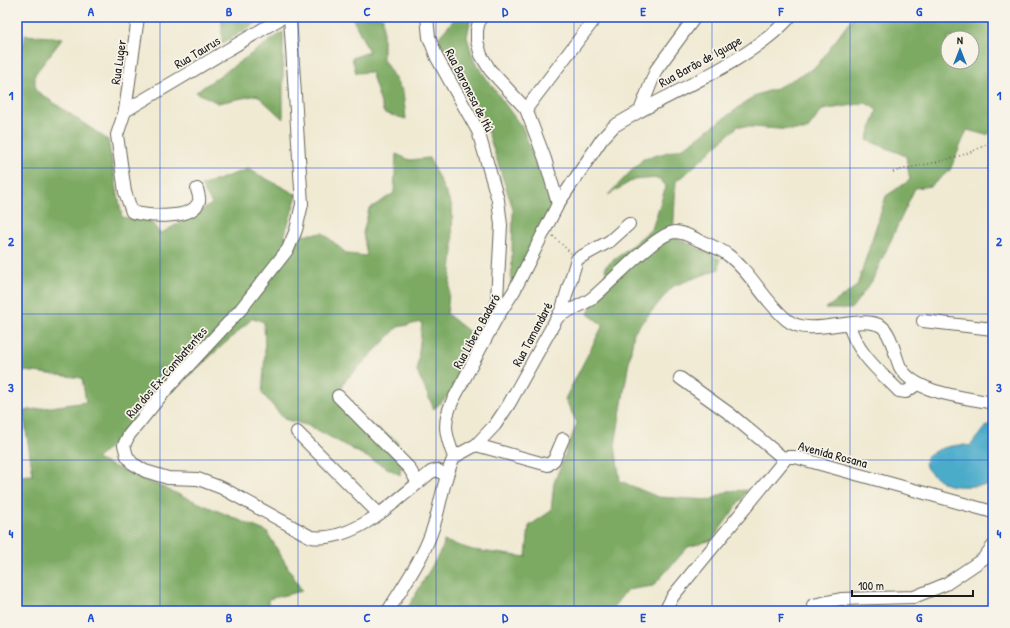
<svg xmlns="http://www.w3.org/2000/svg" width="1010" height="628" font-family="'Patrick Hand',sans-serif">
	<style>
		.forest { fill: #7daa63; stroke: #4c6340; fill-rule: evenodd }
		.water { fill: #4bacca; stroke: #346473 }
		.lines { fill: none; stroke-linecap: round; stroke-linejoin: round }
		.minor-casing { stroke: #66645c; stroke-width: 14 }
		.path { stroke: #66645c; stroke-width: 1.5; stroke-dasharray: 1 3; stroke-linecap: butt }
		.minor { stroke: #fff; stroke-width: 12 }
		.grid { fill: none; stroke: #1d4ed8; stroke-width: 1; stroke-opacity: 0.55 }
		.labels { text-anchor: middle; stroke-width: 3.5; stroke-linejoin: round; paint-order: stroke }
		.street-label { font-size: 13px; fill: #1c1c1c; stroke: #f7f3e8 }
		.neatline { fill: none; stroke: #1d4ed8; stroke-width: 1.5 }
		.grid-label { font-size: 13px; text-anchor: middle; font-weight: bold; fill: #1d4ed8 }
	</style>
	<rect width="100%" height="100%" fill="#f7f3e8"/>
	<filter id="ink" filterUnits="userSpaceOnUse"><feTurbulence type="fractalNoise" baseFrequency=".025" numOctaves="2"/><feDisplacementMap in="SourceGraphic" scale="8" xChannelSelector="R" yChannelSelector="G"/><feConvolveMatrix kernelMatrix="1 2 1 2 8 2 1 2 1" color-interpolation-filters="sRGB"/></filter>
	<filter id="wash" filterUnits="userSpaceOnUse"><feTurbulence type="fractalNoise" baseFrequency=".012" numOctaves="4" result="noise"/><feDisplacementMap in="SourceGraphic" scale="16" xChannelSelector="R" yChannelSelector="G"/><feGaussianBlur stdDeviation="0.9" result="paint"/><feColorMatrix in="noise" values="0 0 0 0 0 0 0 0 0 0 0 0 0 0 0 0 0 1.4 0 .05"/><feComposite in="paint" operator="in"/></filter>
	<g filter="url(#wash)">
		<rect width="100%" height="100%" fill="#f0ead3"/>
		<!-- forest -->
		<g class="forest">
			<path d="M 222,17 L 265,17 L 222,44 Z"/>
			<path d="M 352,17 L 383,17 L 383,59 L 403,92 L 406,119 L 384,113 L 371,72 L 356,73 L 352,58 L 369,52 Z"/>
			<path d="M 456,17 L 471,17 L 467,37 L 474,61 L 523,129 L 553,208 L 511,291 L 513,209 L 483,117 L 453,73 L 439,37 Z"/>
			<path d="M 853,17 L 993,17 L 993,131 L 986,135 L 967,130 L 950,170 L 931,186 L 915,188 L 872,281 L 851,309 L 825,309 L 857,286 L 886,196 L 910,180 L 906,156 L 867,140 L 877,110 L 866,103 L 822,110 L 807,130 L 792,130 L 738,126 C 717,144 699,164 676,181 L 673,236 L 720,259 L 719,269 L 673,286 L 634,332 L 615,445 L 620,481 L 658,497 L 710,500 L 728,491 L 748,490 L 712,540 L 688,547 L 653,586 L 627,590 L 610,611 L 406,611 L 443,547 L 444,541 L 473,550 L 526,557 L 529,526 L 551,511 L 554,483 L 577,423 L 565,399 L 603,325 L 588,314 L 606,273 L 605,267 L 652,229 L 666,186 L 658,178 L 633,180 L 608,195 L 643,159 L 683,148 L 756,95 L 775,89 L 816,67 ZM 948,38 L 972,38 L 972,62 L 948,62 Z"/>
			<path d="M 283,32 L 283,119 L 257,95 L 218,103 L 196,92 Z"/>
			<path d="M 25,35 L 63,38 L 35,74 L 35,90 L 108,140 L 122,217 L 134,220 C 146,212 154,224 160,234 L 212,204 L 201,186 L 248,169 L 297,195 L 284,237 L 323,233 L 347,254 L 367,256 L 363,233 L 369,209 L 394,193 L 396,154 L 410,160 L 429,158 L 452,206 L 453,250 L 447,314 L 481,341 L 453,391 L 434,409 L 417,371 L 422,322 L 398,327 L 344,382 L 336,403 L 397,441 L 402,460 L 400,475 L 310,426 L 284,419 L 262,393 L 265,354 L 264,322 L 253,318 L 96,459 L 267,532 L 302,591 L 268,599 L 268,611 L 17,611 L 17,476 L 33,475 L 23,411 L 86,402 L 82,378 L 17,370 L 17,65 L 19,62 Z"/>
		</g>
		<!-- water -->
		<path class="water" d="M 993,423 L 993,485 C 979,485 964,488 949,485 C 944,484 940,480 936,477 C 904,456 952,441 970,446 L 985,427 Z"/>
	</g>
	<g filter="url(#ink)">
		<g class="lines">
			<!-- minor casing -->
			<g class="minor-casing">
				<g id="minor">
					<path d="M 138,17 L 125,111 L 117,135 L 125,192 L 132,212 C 147,216 193,221 199,201 C 200,198 198,193 197,189"/>
					<path d="M 290,17 L 302,204 L 296,230 L 288,249 L 241,309 L 164,392 L 129,435 L 124,445 L 127,456 L 132,463 L 145,471 L 168,478 L 198,479 L 222,488 L 311,537 C 355,543 399,498 431,472 L 437,470 L 445,475"/>
					<path d="M 427,17 L 429,37 L 437,58 L 478,131 L 498,200 L 501,225 L 496,318"/>
					<path d="M 480,17 L 477,30 L 477,41 L 481,55 L 490,70 L 526,109 L 545,159 L 558,204"/>
					<path d="M 526,109 L 596,17"/>
					<path d="M 125,111 L 283,17"/>
					<path d="M 640,111 C 688,85 754,57 790,17"/>
					<path d="M 559,316 C 569,310 581,306 591,299 C 609,285 656,233 675,232 C 683,232 692,237 698,240 C 708,244 719,248 728,255 C 751,272 764,301 787,320 C 810,339 860,313 881,326 C 891,332 895,356 900,367 C 915,394 965,397 993,403"/>
					<path d="M 923,321 L 993,329"/>
					<path d="M 849,324 C 856,352 879,371 899,391 L 906,392 L 917,384"/>
					<path d="M 680,378 L 730,414 L 784,459"/>
					<path d="M 338,396 L 409,468 L 418,483"/>
					<path d="M 297,432 L 379,514"/>
					<path d="M 476,445 L 548,465 L 554,460 L 563,439"/>
					<path d="M 454,457 L 476,445 L 495,425 L 509,404 L 562,309 L 577,259 L 610,241 L 629,224"/>
					<path d="M 813,605 L 841,599 L 914,597 L 946,584 L 983,559 L 993,546"/>
					<path d="M 388,611 C 404,585 422,560 432,531 C 441,506 442,482 454,457 C 446,436 442,424 452,402 L 496,319 L 514,291 L 558,204 L 602,139 L 614,126 L 640,111 L 656,70 L 695,17"/>
					<path d="M 665,611 L 673,596 L 787,457 L 795,457 L 993,512"/>
				</g>
			</g>
			<!-- path -->
			<g class="path">
				<path d="M 893,172 C 925,163 965,160 993,140"/>
				<path d="M 553,236 L 571,253"/>
			</g>
			<!-- minor -->
			<use href="#minor" class="minor"/>
		</g>
	</g>
	<!-- grid -->
	<path class="grid" d="M 160,17 L 160,611M 298,17 L 298,611M 436,17 L 436,611M 574,17 L 574,611M 712,17 L 712,611M 850,17 L 850,611M 17,168 L 993,168M 17,314 L 993,314M 17,460 L 993,460"/>
	<g class="labels">
		<!-- street labels -->
		<g class="street-label">
			<text transform="translate(197 52) rotate(-31)" y="5">Rua Taurus</text>
			<text transform="translate(700 61) rotate(-29)" y="5">Rua Barão de Iguape</text>
			<text transform="translate(118 62) rotate(-82)" y="5">Rua Luger</text>
			<text transform="translate(470 90) rotate(63)" y="5">Rua Baronesa de Itú</text>
			<text transform="translate(476 331) rotate(-61)" y="5">Rua Libero Badaró</text>
			<text transform="translate(532 334) rotate(-62)" y="5">Rua Tamandaré</text>
			<text transform="translate(166 372) rotate(-49)" y="5">Rua dos Ex-Combatentes</text>
			<text transform="translate(833 454) rotate(15)" y="5">Avenida Rosana</text>
		</g>
	</g>
	<!-- margin -->
	<rect width="1010" height="628" fill="none" stroke="#f7f3e8" stroke-width="44"/>
	<!-- north arrow -->
	<g transform="translate(960 50)"><circle r="19" fill="#f7f3e8" stroke="#9f9d96"/>
	<path d="M0-3L7 15L0 10L-7 15Z" fill="#1f6fb2"/>
	<text y="-6" font-size="11" font-weight="bold" text-anchor="middle" fill="#1c1c1c">N</text>
	</g>
	<!-- scale -->
	<path d="M852 590v6h121v-6" fill="none" stroke="#1c1c1c" stroke-width="2"/>
	<text x="858" y="590" font-size="12" fill="#1c1c1c" stroke="#f7f3e8" stroke-width="3" paint-order="stroke">100 m</text>
	<rect x="22" y="22" width="966" height="584" class="neatline"/>
	<g class="grid-label">
		<text x="91" y="16">A</text>
		<text x="229" y="16">B</text>
		<text x="367" y="16">C</text>
		<text x="505" y="16">D</text>
		<text x="643" y="16">E</text>
		<text x="781" y="16">F</text>
		<text x="919" y="16">G</text>
		<text x="11" y="100">1</text>
		<text x="999" y="100">1</text>
		<text x="11" y="246">2</text>
		<text x="999" y="246">2</text>
		<text x="11" y="392">3</text>
		<text x="999" y="392">3</text>
		<text x="11" y="538">4</text>
		<text x="999" y="538">4</text>
		<text x="91" y="622">A</text>
		<text x="229" y="622">B</text>
		<text x="367" y="622">C</text>
		<text x="505" y="622">D</text>
		<text x="643" y="622">E</text>
		<text x="781" y="622">F</text>
		<text x="919" y="622">G</text>
	</g>
</svg>
